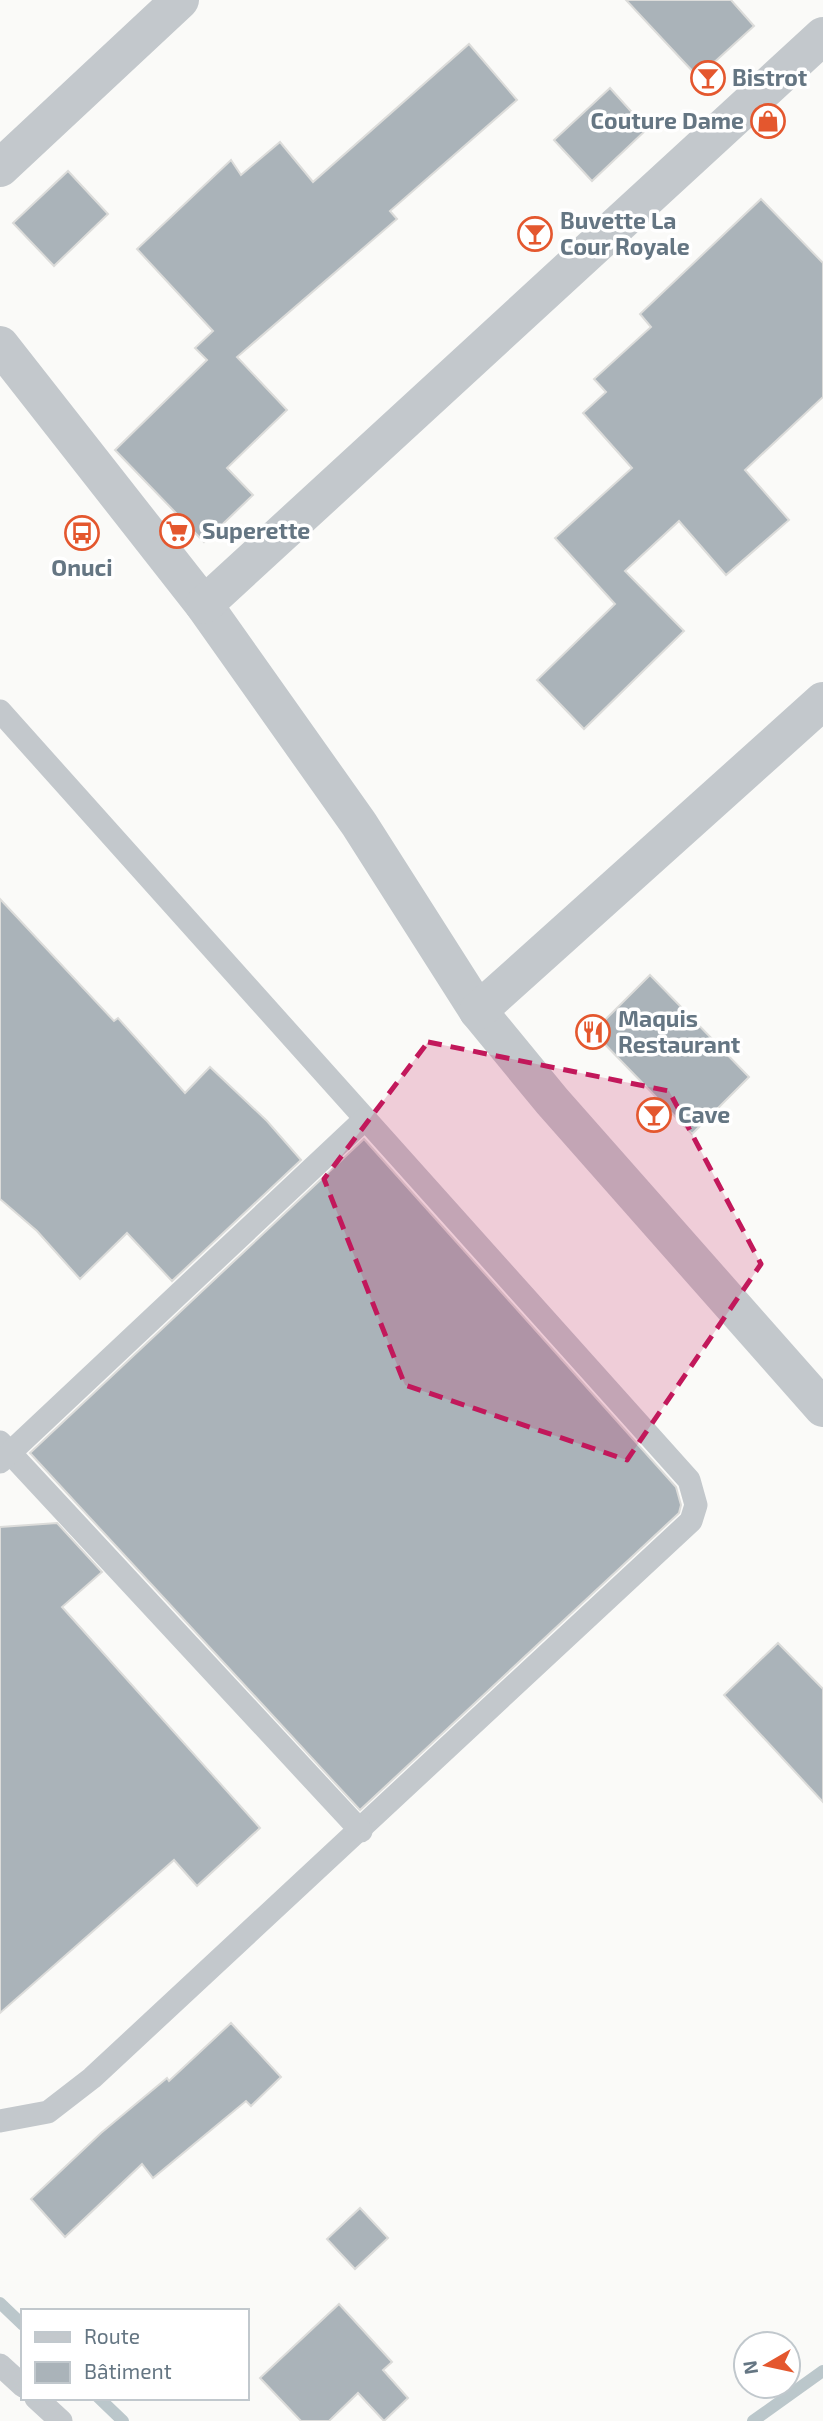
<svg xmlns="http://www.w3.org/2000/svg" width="823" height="2421" font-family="'Exo 2',sans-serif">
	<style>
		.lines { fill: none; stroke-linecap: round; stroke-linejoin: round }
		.stream { stroke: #bbc7cb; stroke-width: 12 }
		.building { fill: #aab3b9; stroke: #dcdcda; stroke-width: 2 }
		.lane { stroke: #c3c8cc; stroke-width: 23 }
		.street { stroke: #c3c8cc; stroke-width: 38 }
		.marked { fill: #c2185b; fill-opacity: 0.2; stroke: #c2185b; stroke-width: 5; stroke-dasharray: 14 9; stroke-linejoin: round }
		.labels { text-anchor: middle; stroke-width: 7; stroke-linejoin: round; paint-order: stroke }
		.poi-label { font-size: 23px; font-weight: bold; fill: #657683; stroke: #fff; text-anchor: start }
	</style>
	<rect width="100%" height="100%" fill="#fafaf8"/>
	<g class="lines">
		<!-- stream -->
		<g class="stream">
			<path d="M 0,2303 L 23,2325"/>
			<path d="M 99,2398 L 123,2421"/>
			<path d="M 753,2421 L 823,2371"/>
		</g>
	</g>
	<!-- building -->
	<g class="building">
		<path d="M 626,0 L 731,0 L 754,26 L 698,77 Z"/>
		<path d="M 469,44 L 517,100 L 390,211 L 397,219 L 237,357 L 287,410 L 227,468 L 253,495 L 204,542 L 115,450 L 207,360 L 195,348 L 213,331 L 137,249 L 231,160 L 241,175 L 280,142 L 313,182 Z"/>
		<path d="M 610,88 L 647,129 L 592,181 L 554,140 Z"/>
		<path d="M 68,171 L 108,214 L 54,266 L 13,223 Z"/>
		<path d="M 761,199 L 823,263 L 823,397 L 745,470 L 789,520 L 726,575 L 679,521 L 625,571 L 684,631 L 584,729 L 537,680 L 615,604 L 555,538 L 632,468 L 583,413 L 606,392 L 594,379 L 651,327 L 640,314 Z"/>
		<path d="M 0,899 L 114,1021 L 118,1018 L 185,1093 L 210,1067 L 267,1121 L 301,1160 L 172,1281 L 127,1233 L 80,1279 L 37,1231 L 0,1199 Z"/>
		<path d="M 650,975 L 749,1077 L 692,1134 L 593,1032 Z"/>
		<path d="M 364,1139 L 676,1487 L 681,1505 L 679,1513 L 360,1810 L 30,1453 Z"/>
		<path d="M 57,1523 L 102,1572 L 62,1607 L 260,1828 L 197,1886 L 174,1860 L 0,2013 L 0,1527 Z"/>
		<path d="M 778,1643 L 823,1689 L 823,1802 L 724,1695 Z"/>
		<path d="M 231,2023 L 281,2077 L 251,2106 L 246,2101 L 153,2178 L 142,2164 L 65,2237 L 31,2199 L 101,2133 L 167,2078 L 169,2081 Z"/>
		<path d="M 360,2208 L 388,2238 L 355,2269 L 327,2239 Z"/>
		<path d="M 339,2304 L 392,2362 L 383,2370 L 408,2398 L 384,2421 L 358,2393 L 329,2421 L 301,2421 L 260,2378 Z"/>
	</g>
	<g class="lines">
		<!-- lane -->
		<g class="lane">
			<path d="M 0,711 L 689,1480 L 696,1505 L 691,1521 L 92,2078 L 48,2112 L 0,2121"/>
			<path d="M 0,1442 L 361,1831"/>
			<path d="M 0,1462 L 365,1119"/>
			<path d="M 0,2365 L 23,2386"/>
			<path d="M 36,2398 L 61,2421"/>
		</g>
		<!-- street -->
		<g class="street">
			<path d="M 0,168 L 180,0"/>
			<path d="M 0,345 L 204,605 L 359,824 L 478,1011 L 552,1101 L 823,1408"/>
			<path d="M 204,605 L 823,36"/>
			<path d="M 478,1011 L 823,701"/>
		</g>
	</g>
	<!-- marked area -->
	<path class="marked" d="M 428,1042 L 669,1091 L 761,1264 L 627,1460 L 405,1385 L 324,1179 Z"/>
	<!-- icons -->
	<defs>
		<g id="bar-ring" transform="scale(1.75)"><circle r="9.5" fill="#fff" stroke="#e4572e" stroke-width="1.5"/><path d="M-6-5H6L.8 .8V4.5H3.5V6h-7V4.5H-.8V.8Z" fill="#e4572e"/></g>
		<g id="shop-ring" transform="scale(1.75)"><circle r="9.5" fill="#fff" stroke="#e4572e" stroke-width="1.5"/><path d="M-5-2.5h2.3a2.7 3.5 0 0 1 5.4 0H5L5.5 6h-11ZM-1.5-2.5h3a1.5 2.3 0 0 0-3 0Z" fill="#e4572e"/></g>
		<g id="supermarket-ring" transform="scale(1.75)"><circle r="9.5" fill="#fff" stroke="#e4572e" stroke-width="1.5"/><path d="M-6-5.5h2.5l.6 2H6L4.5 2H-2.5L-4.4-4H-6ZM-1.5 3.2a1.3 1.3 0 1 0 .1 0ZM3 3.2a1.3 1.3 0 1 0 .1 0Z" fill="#e4572e"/></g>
		<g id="bus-ring" transform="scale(1.75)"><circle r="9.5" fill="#fff" stroke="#e4572e" stroke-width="1.5"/><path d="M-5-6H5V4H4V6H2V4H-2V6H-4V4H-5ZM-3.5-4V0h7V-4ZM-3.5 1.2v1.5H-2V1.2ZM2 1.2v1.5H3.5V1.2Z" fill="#e4572e"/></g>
		<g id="restaurant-ring" transform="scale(1.75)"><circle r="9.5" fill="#fff" stroke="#e4572e" stroke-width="1.5"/><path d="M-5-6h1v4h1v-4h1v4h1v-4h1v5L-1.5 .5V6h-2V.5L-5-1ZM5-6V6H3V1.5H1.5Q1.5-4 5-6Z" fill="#e4572e"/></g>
	</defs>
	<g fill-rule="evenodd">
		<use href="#bar-ring" x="708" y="78"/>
		<use href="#shop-ring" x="768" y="121"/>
		<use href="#bar-ring" x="535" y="234"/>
		<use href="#supermarket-ring" x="177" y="531"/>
		<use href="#bus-ring" x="82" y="533"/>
		<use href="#restaurant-ring" x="593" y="1032"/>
		<use href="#bar-ring" x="654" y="1115"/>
	</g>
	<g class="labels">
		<!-- poi labels -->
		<g class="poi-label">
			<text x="732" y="86">Bistrot</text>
			<text x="744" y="129" text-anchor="end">Couture Dame</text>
			<text x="560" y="229">Buvette La<tspan x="560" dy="26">Cour Royale</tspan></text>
			<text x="202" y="539">Superette</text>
			<text x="82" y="576" text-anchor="middle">Onuci</text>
			<text x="618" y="1027">Maquis<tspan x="618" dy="26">Restaurant</tspan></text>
			<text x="678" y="1123">Cave</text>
		</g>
	</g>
	<!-- legend -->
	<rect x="21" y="2309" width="228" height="91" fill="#ffffff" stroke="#c1c8cd" stroke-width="2"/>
	<rect x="35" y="2332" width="35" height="10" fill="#c3c8cc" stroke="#c1c8cd" stroke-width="2"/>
	<text x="84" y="2344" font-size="21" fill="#657683">Route</text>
	<rect x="35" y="2362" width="35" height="21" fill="#aab3b9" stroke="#c1c8cd" stroke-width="2"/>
	<text x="84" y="2379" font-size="21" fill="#657683">Bâtiment</text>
	<!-- north arrow -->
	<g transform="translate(767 2365) rotate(261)"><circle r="33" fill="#ffffff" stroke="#c1c8cd" stroke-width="2"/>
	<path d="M0-5L12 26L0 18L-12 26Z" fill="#e4572e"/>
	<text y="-10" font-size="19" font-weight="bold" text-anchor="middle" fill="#657683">N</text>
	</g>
</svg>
